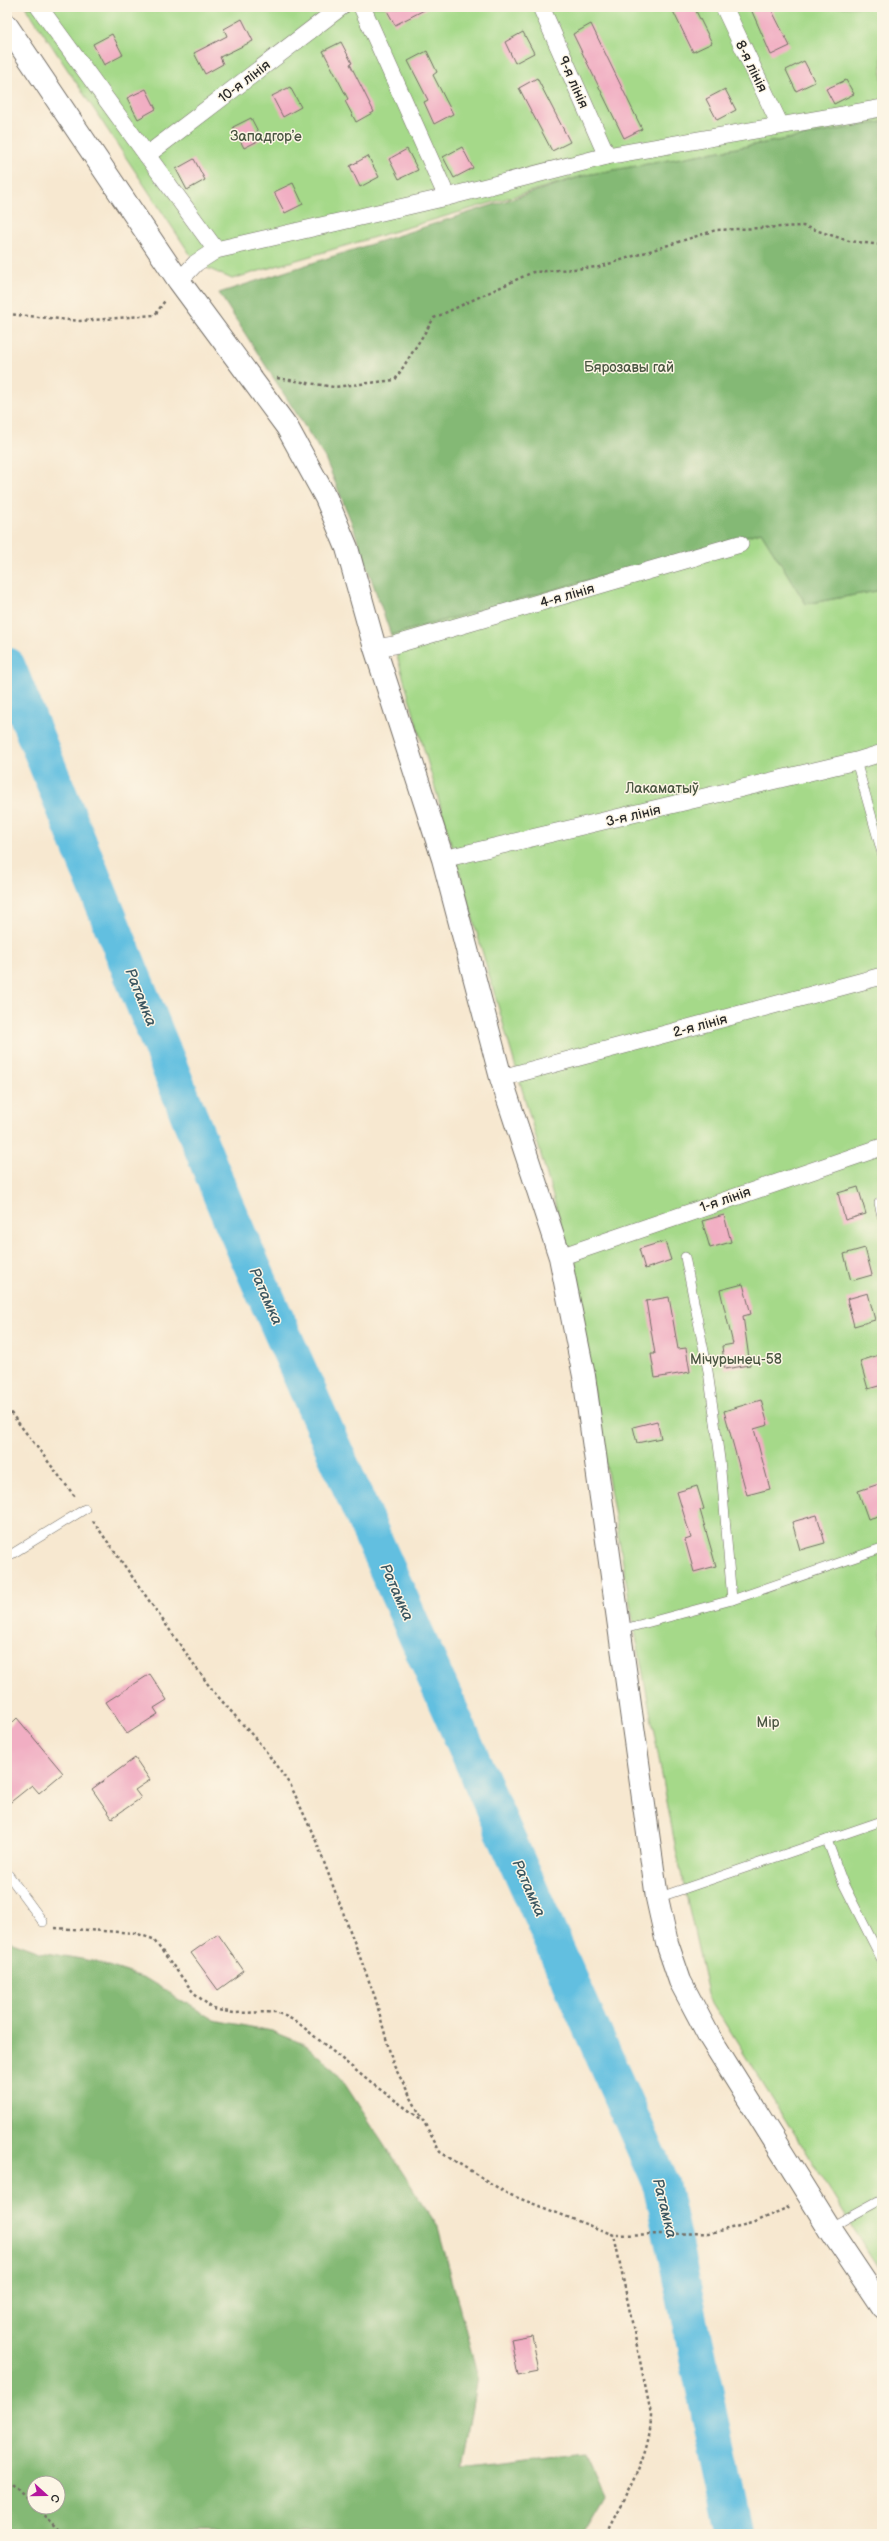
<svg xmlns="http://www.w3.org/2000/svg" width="889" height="2541" font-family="'Balsamiq Sans',sans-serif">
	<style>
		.green { fill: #a5d989; stroke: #68825a }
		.forest { fill: #84b975; stroke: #587250; fill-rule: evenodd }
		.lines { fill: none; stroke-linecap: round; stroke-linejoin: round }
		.river { stroke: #62bfe0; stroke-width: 37 }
		.building { fill: #f1aec3 }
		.service-casing { stroke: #726d65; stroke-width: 10 }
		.minor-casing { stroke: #726d65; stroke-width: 18 }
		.tertiary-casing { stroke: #726d65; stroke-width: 24 }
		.path { stroke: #726d65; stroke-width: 2.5; stroke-dasharray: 3 3; stroke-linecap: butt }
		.service { stroke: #fff; stroke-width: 9 }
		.minor { stroke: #fff; stroke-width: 17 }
		.tertiary { stroke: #fff; stroke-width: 22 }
		.labels { text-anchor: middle; stroke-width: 3; stroke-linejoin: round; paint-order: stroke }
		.street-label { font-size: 14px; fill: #2b2b2b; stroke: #fcf5e5 }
		.park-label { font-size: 14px; fill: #4a5642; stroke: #fcf5e5 }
		.water-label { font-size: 15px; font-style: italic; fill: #3c5761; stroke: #fcf5e5 }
	</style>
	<rect width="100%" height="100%" fill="#fcf5e5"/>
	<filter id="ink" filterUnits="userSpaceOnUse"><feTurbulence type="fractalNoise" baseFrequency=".025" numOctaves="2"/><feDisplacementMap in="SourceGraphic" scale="8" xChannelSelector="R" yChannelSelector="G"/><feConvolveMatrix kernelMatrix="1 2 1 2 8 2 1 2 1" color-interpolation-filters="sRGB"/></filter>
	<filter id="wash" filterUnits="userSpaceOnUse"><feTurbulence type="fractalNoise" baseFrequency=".012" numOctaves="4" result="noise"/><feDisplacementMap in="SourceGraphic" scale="16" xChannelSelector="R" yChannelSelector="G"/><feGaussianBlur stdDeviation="0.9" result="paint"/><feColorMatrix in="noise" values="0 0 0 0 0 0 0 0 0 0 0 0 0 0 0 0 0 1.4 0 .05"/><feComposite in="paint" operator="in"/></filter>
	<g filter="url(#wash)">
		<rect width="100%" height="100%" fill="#f7e8d0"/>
		<!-- green -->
		<g class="green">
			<path d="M 26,7 L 882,7 L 882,122 L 586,175 L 232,279 L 196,263 Z"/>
			<path d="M 761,532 L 806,604 L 882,590 L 882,2274 L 709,1998 L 676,1850 L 631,1609 L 569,1252 L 391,635 Z"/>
		</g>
		<!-- forest -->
		<g class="forest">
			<path d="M 882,122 L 882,590 L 806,604 L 761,532 L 391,635 L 351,521 L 325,458 L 219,293 L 586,175 Z"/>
			<path d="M 7,1940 L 40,1952 L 93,1961 L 145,1978 L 214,2020 L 272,2031 L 306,2045 L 337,2072 L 438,2227 L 478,2377 L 462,2470 L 587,2454 L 606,2497 L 584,2534 L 7,2534 ZM 34,2483 L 58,2483 L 58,2507 L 34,2507 Z"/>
		</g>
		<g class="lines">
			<!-- river -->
			<path class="river" d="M 7,666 L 226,1207 L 661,2185 L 735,2534"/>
		</g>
		<g id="blocks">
			<!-- building -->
			<g class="building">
				<path d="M 385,7 L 430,7 L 395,25 Z"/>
				<path d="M 671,7 L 694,7 L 712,43 L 693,52 Z"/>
				<path d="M 750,7 L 770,7 L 790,46 L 771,55 Z"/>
				<path d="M 242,19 L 253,41 L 220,57 L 223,64 L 205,74 L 194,53 L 227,36 L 224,29 Z"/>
				<path d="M 591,24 L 642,129 L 624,138 L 573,34 Z"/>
				<path d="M 523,32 L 534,53 L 515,63 L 505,42 Z"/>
				<path d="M 112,34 L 123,55 L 104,65 L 93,44 Z"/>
				<path d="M 341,42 L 352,63 L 350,64 L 374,112 L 356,122 L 345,101 L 348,99 L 323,51 Z"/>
				<path d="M 427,51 L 437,72 L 433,75 L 453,114 L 434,124 L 424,102 L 428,100 L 408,61 Z"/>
				<path d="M 804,61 L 815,82 L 796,91 L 786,70 Z"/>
				<path d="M 537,78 L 570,142 L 552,151 L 519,88 Z"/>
				<path d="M 846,80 L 854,94 L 834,104 L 826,89 Z"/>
				<path d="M 290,87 L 301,107 L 283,117 L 272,96 Z"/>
				<path d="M 146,89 L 156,109 L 138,119 L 127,98 Z"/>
				<path d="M 725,89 L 736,110 L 717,120 L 706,99 Z"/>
				<path d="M 251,118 L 262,139 L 244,148 L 233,127 Z"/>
				<path d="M 462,147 L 473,168 L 454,178 L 443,157 Z"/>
				<path d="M 407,149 L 418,170 L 399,179 L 389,159 Z"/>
				<path d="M 368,156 L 379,177 L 360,187 L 350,166 Z"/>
				<path d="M 194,159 L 205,180 L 187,190 L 176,169 Z"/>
				<path d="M 293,183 L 303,204 L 285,213 L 274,192 Z"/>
				<path d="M 858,1187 L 866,1214 L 845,1220 L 838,1193 Z"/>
				<path d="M 724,1215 L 731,1242 L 710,1248 L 702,1221 Z"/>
				<path d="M 665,1241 L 671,1260 L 645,1269 L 639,1249 Z"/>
				<path d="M 865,1248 L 872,1275 L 851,1281 L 844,1254 Z"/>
				<path d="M 743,1284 L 751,1314 L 743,1316 L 750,1365 L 725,1369 L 722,1346 L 733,1344 L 720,1290 Z"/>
				<path d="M 868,1293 L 875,1320 L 854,1326 L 847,1299 Z"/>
				<path d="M 669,1297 L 678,1349 L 686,1348 L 690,1372 L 655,1378 L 651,1354 L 655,1354 L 646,1301 Z"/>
				<path d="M 882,1354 L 882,1385 L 868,1389 L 860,1361 Z"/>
				<path d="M 761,1400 L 768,1425 L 754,1429 L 770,1489 L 747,1495 L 724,1411 Z"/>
				<path d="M 657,1421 L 661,1438 L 637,1443 L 633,1427 Z"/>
				<path d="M 882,1483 L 882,1515 L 868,1519 L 858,1491 Z"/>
				<path d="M 697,1486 L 704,1509 L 700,1510 L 716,1566 L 694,1572 L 685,1540 L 691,1538 L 677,1492 Z"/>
				<path d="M 817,1515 L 825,1543 L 800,1550 L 792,1522 Z"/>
				<path d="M 150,1674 L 167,1700 L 154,1708 L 158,1714 L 127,1734 L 106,1702 Z"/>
				<path d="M 17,1718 L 63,1773 L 39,1793 L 32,1785 L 7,1805 L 7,1728 Z"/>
				<path d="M 135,1758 L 150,1780 L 135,1790 L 141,1798 L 112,1818 L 92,1789 Z"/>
				<path d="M 218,1934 L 244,1971 L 218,1990 L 191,1953 Z"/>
				<path d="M 532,2335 L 539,2372 L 518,2376 L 511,2339 Z"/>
			</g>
		</g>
	</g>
	<g filter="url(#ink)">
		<use href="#blocks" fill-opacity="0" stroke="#726d65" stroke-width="1"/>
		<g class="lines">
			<!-- service casing -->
			<g class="service-casing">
				<g id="service">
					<path d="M 856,761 L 882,853"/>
					<path d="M 879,1203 L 882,1216"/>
					<path d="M 685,1257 L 708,1371 L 720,1459 L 732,1600"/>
					<path d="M 7,1557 L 85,1509"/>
					<path d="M 620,1630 L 732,1600 L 882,1548"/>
					<path d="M 827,1840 L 843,1883 L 882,1960"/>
					<path d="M 7,1873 L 43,1922"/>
					<path d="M 657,1898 L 882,1821"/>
					<path d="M 829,2228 L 882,2199"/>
				</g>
			</g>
			<!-- minor casing -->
			<g class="minor-casing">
				<g id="minor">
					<path d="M 39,7 L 216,250"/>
					<path d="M 362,7 L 447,197"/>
					<path d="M 541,7 L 607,156"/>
					<path d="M 724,7 L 780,125"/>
					<path d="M 147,155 L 341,7"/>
					<path d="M 179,281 L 196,263 L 216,250 L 447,197 L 607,156 L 882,108"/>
					<path d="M 375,648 L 394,645 L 740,544"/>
					<path d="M 443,859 L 856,761 L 882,753"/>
					<path d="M 501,1078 L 882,976"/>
					<path d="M 560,1257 L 882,1147"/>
				</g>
			</g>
			<!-- tertiary casing -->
			<g class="tertiary-casing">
				<path id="tertiary" d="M 7,26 L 179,281 L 287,427 L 326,498 L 347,548 L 375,648 L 443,859 L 501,1078 L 560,1257 L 584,1376 L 657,1898 L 667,1943 L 680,1981 L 709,2036 L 829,2228 L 882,2307"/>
			</g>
			<!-- path -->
			<g class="path">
				<path d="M 7,314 L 80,321 L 155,315 L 166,299"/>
				<path d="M 277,378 L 334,387 L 395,380 L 434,318 L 533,272 L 599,267 L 716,230 L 803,226 L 849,241 L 882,245"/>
				<path d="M 7,1408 L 76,1498"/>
				<path d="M 93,1521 L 212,1690 L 262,1746 L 291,1786 L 316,1841 L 375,1997 L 393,2064 L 440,2152 L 508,2194 L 614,2235 L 710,2233 L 752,2223 L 791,2206"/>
				<path d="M 55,1928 L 135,1933 L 153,1939 L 193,1992 L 213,2009 L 234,2013 L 276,2012 L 296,2021 L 371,2083 L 421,2119"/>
				<path d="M 7,2484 L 11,2482 L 34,2505"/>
				<path d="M 36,2507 L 64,2534"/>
				<path d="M 606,2534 C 624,2497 651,2456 651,2414 L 614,2235"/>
			</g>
			<!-- service -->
			<use href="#service" class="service"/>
			<!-- minor -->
			<use href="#minor" class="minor"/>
			<!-- tertiary -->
			<use href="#tertiary" class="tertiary"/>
		</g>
	</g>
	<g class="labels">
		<!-- street labels -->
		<g class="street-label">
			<text transform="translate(752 66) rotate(64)" y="5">8-я лінія</text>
			<text transform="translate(244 81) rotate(-37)" y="5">10-я лінія</text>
			<text transform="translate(574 82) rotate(66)" y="5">9-я лінія</text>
			<text transform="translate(567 595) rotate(-16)" y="5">4-я лінія</text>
			<text transform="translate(633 815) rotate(-13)" y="5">3-я лінія</text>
			<text transform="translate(700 1025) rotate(-15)" y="5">2-я лінія</text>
			<text transform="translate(725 1199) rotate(-19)" y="5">1-я лінія</text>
		</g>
		<!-- park labels -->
		<g class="park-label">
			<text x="266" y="141">Западгорʼе</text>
			<text x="629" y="372">Бярозавы гай</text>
			<text x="662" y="793">Лакаматыў</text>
			<text x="736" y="1364">Мічурынец-58</text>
			<text x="768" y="1727">Мір</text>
		</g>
		<!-- water labels -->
		<g class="water-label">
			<text transform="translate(141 997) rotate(68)" y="5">Ратамка</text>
			<text transform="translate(266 1296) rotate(66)" y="5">Ратамка</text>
			<text transform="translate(397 1592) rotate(66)" y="5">Ратамка</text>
			<text transform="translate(529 1888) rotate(66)" y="5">Ратамка</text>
			<text transform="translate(665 2208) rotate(76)" y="5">Ратамка</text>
		</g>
	</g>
	<!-- margin -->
	<rect width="889" height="2541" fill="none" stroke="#fcf5e5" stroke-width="24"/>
	<!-- north arrow -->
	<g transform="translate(46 2495) rotate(111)"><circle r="19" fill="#fcf5e5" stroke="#a8a49b"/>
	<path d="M0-3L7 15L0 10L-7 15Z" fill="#b5179e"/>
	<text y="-6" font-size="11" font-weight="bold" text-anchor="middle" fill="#2b2b2b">С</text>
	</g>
</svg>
